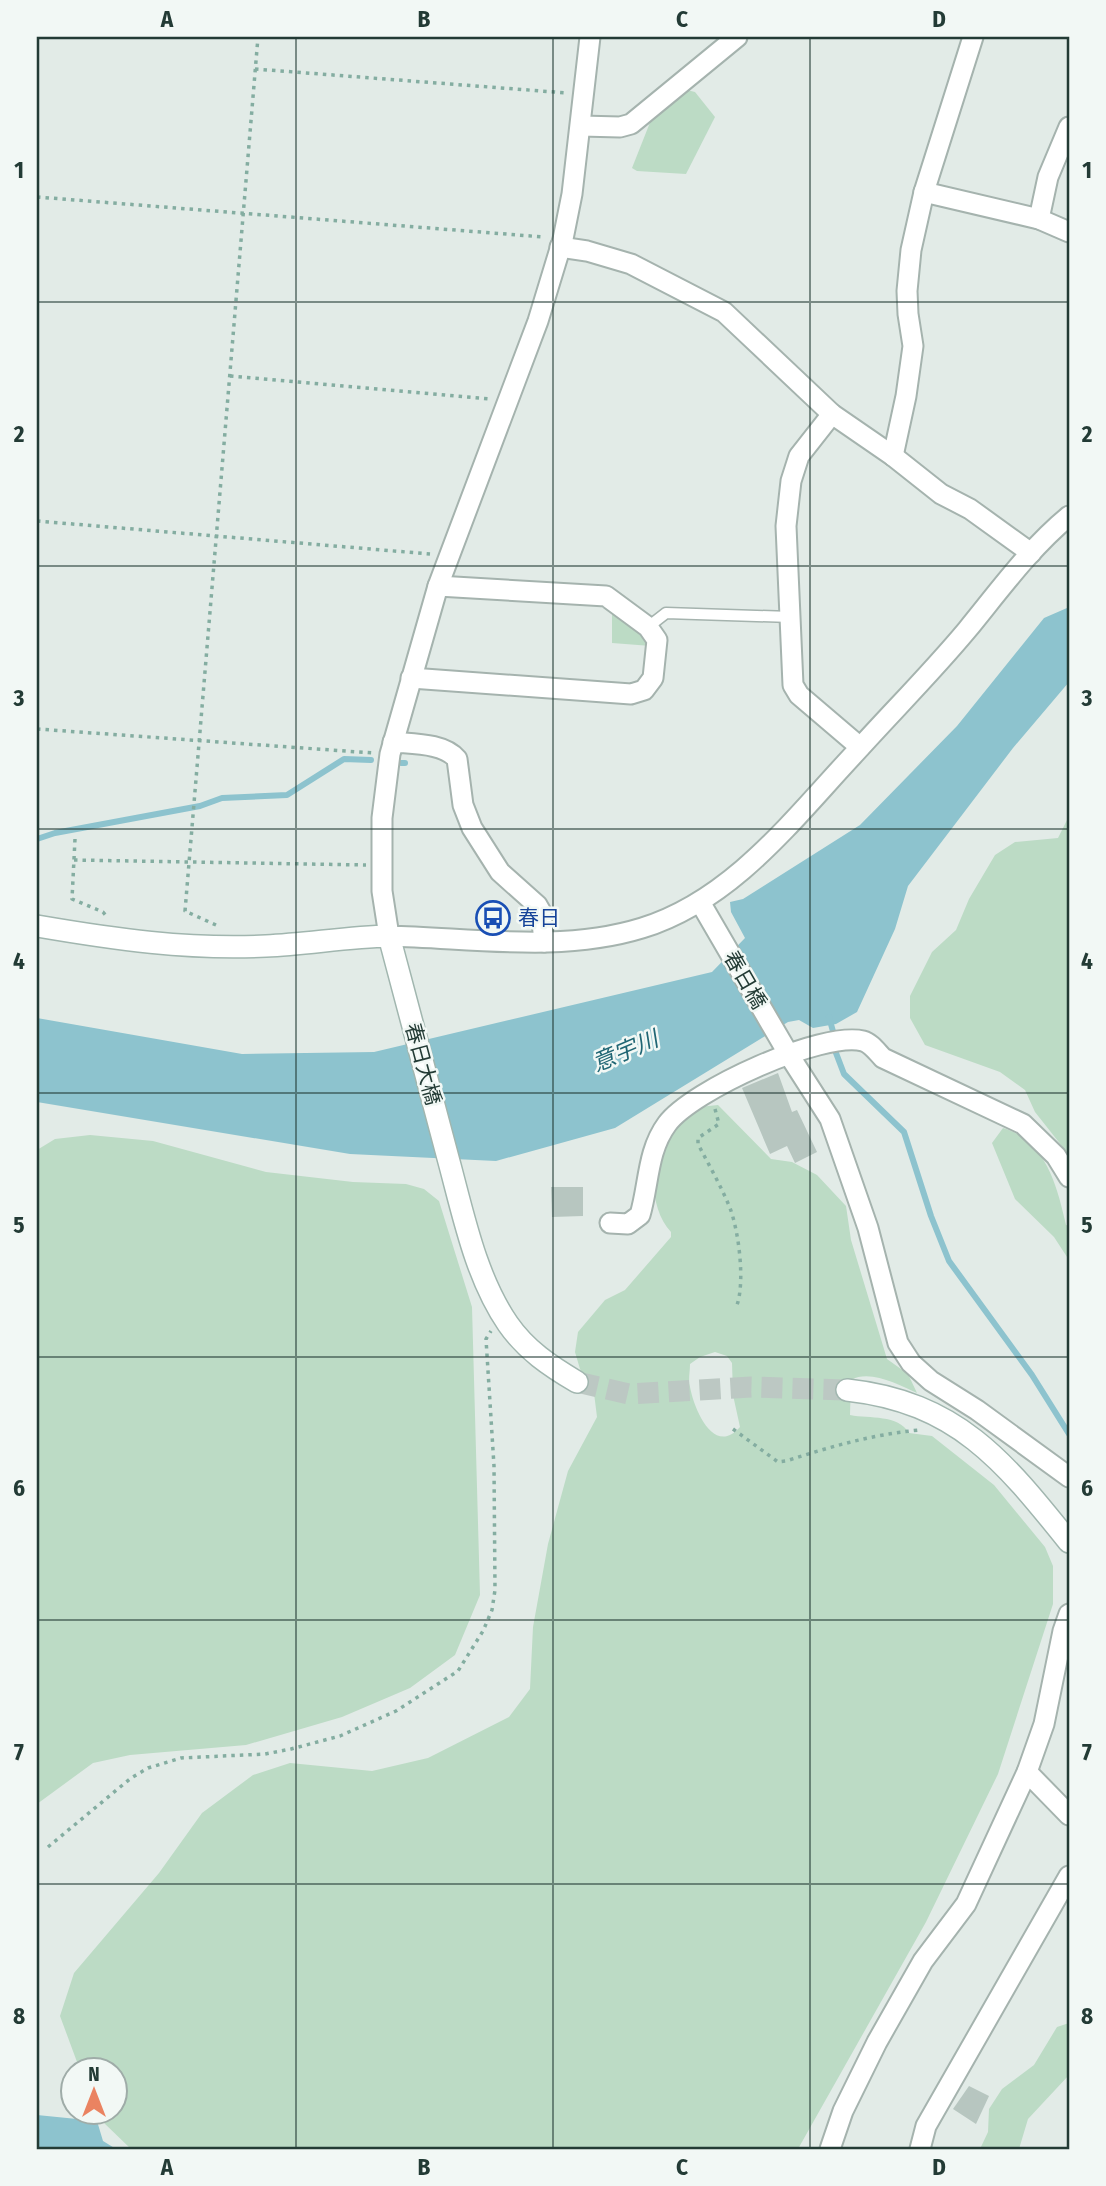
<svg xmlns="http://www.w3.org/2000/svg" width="1106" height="2186" font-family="'Fira Sans Condensed','Noto Sans JP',sans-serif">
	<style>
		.green { fill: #bcdbc5; fill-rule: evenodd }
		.water { fill: #8dc3ce }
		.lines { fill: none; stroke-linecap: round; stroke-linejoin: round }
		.stream { stroke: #8dc3ce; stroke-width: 6 }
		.building { fill: #b7c6c0 }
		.secondary-tunnel { stroke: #bcc8c3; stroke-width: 21; stroke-dasharray: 21 10; stroke-linecap: butt }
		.lane-casing { stroke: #a5b3ae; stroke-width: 13 }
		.street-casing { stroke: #a5b3ae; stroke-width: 23 }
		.secondary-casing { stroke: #a1b6af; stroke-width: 24 }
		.path { stroke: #84ada1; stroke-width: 3.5; stroke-dasharray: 3.5 5; stroke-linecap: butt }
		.lane { stroke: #fff; stroke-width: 10 }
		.street { stroke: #fff; stroke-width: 19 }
		.secondary { stroke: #fff; stroke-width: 21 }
		.grid { fill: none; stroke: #233b35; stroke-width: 2; stroke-opacity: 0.55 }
		.labels { text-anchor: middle; stroke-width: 5; stroke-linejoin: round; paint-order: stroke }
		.transit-label { font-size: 21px; fill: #164399; stroke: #f2f8f5; text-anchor: start }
		.street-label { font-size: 21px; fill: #233b35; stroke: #f2f8f5 }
		.water-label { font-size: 23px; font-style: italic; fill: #206674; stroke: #f2f8f5 }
		.neatline { fill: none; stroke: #233b35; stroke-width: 2.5 }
		.grid-label { font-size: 23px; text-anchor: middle; font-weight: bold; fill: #233b35 }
	</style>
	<rect width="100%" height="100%" fill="#e2ebe7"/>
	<!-- green -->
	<g class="green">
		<path d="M 687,90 L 695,92 L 715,117 L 686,174 L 637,171 L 632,168 L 651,120 Z"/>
		<path d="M 612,610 L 648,636 L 651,646 L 612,643 Z"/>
		<path d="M 1069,816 L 1069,1155 L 1035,1112 L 1025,1090 L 1000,1072 L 925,1045 L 910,1018 L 910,996 L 932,952 L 956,930 L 969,899 L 995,855 L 1015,842 L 1058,838 Z"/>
		<path d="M 718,1105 L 771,1159 L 792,1162 L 817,1175 L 846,1206 L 851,1240 L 887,1359 L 908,1374 L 917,1393 C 899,1385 870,1369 851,1380 L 850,1415 C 870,1419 898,1414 909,1433 L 932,1436 L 994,1485 L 1045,1547 L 1053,1566 L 1053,1604 L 998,1774 L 926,1922 L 798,2149 L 131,2149 L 103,2122 L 99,2113 L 116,2112 L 116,2070 L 80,2070 L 60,2016 L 74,1973 L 159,1873 L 202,1813 L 253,1775 L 290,1763 L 372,1771 L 428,1758 L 509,1717 L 530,1689 L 533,1627 L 548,1544 L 568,1471 L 597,1417 L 594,1393 L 580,1369 L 575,1352 L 578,1332 L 605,1300 L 625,1290 L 671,1237 L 671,1232 C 652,1212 649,1173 660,1148 C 665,1134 681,1120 690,1108 ZM 715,1352 L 727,1356 L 732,1363 L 733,1395 L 740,1427 C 714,1457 694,1409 690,1387 C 688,1380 690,1372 690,1364 L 700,1357 Z"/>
		<path d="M 1003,1128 C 1046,1141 1057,1186 1066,1225 L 1069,1226 L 1069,1260 L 1054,1237 L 1015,1199 L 992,1143 Z"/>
		<path d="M 90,1135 L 153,1141 L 266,1172 L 353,1182 L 406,1184 L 424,1189 L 439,1201 L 472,1307 L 480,1595 L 455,1655 L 410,1688 L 342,1717 L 246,1745 L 130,1755 L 93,1763 L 37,1804 L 37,1150 L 55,1139 Z"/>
		<path d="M 1069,2023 L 1069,2075 L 1028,2119 L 1019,2149 L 980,2149 L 988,2132 L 989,2109 L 1002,2089 L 1034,2065 L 1057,2027 Z"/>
	</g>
	<!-- water -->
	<g class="water">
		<path d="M 1069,604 L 1069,682 L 1013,748 L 908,886 L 895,929 L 857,1012 L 836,1024 L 813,1028 L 799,1020 L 788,1022 L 615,1128 L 496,1161 L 350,1154 L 37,1102 L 37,1018 L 242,1054 L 374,1052 L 712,972 L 745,938 L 731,912 L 730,902 L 743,899 L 860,825 L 957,726 L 1044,618 L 1067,608 Z"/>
		<path d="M 37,2115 L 97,2121 L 103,2141 L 116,2149 L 37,2149 Z"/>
	</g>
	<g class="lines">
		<!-- stream -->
		<g class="stream">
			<path d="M 401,763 L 405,763"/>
			<path d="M 37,839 L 55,833 L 200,806 L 222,798 L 287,795 L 344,759 L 371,760"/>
			<path d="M 829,1017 L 834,1035"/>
			<path d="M 836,1053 L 844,1074 L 904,1132 L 931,1216 L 949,1261 L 1032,1375 L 1069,1434"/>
		</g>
	</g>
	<!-- building -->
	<g class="building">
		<path d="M 778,1073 L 792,1112 L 797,1110 L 817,1152 L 795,1163 L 787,1146 L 770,1154 L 742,1088 Z"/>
		<path d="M 551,1187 L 583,1187 L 583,1216 L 552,1217 Z"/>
		<path d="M 969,2086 L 989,2096 L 976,2124 L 953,2109 Z"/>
	</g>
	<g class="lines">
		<!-- secondary-tunnel -->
		<path class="secondary-tunnel" d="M 577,1382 L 629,1394 L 751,1387 L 847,1390"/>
		<!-- lane casing -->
		<g class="lane-casing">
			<path id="lane" d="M 648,627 L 666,613 L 791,617"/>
		</g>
		<!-- street casing -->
		<g class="street-casing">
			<g id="street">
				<path d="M 590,37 L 572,194 L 563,239 L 538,321 L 438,586 L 390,754 L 382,818 L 382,891 L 389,936 C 473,938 561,953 642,928 C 733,900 794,818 856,752 C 893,711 932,672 967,630 C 999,591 1030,548 1069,516"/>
				<path d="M 581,126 L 620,127 L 631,124 L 737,37"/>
				<path d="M 924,192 L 1039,219 L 1069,232"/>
				<path d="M 1039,219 L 1048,177 L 1069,127"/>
				<path d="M 560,247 L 587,251 L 631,264 L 724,312 L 832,414 L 893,456 L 941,494 L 970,509 L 1031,553"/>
				<path d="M 832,414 L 799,456 L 791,481 L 786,526 L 793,685 L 799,695 L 860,747"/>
				<path d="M 893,456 L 906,396 L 913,346 L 908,314 L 907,291 L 911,250 L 924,192 L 973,37"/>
				<path d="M 411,678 L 631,694 L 644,690 L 653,678 L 657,640 L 648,627 L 606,596 L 438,586"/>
				<path d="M 393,742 C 413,744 444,743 457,759 L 463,805 L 472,828 L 500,872 L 537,905 L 541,912 L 544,942"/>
				<path d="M 700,902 L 789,1055 L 830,1119 L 868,1228 L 898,1343 L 911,1363 L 931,1381 L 977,1410 L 1069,1477"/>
				<path d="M 610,1223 L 628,1224 L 640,1215 C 649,1185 647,1151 667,1124 C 692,1090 822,1031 863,1041 C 871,1043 877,1052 883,1058 L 1023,1124 L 1056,1156 L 1069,1177"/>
				<path d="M 1027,1772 L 1069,1815"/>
				<path d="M 830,2149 L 843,2111 L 877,2042 L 923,1961 L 966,1904 L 1027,1772 L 1044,1724 L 1063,1631 L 1069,1614"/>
				<path d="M 920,2149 L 926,2126 L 1069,1876"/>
			</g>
		</g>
		<!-- secondary casing -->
		<g class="secondary-casing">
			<g id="secondary">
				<path d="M 37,926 C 113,939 188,950 266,946 C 307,944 348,937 389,936 C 409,1010 429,1084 448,1158 C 463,1213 475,1276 508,1324 C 526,1350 550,1366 577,1382"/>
				<path d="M 847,1390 C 957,1402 1004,1461 1069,1542"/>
			</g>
		</g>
		<!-- path -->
		<g class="path">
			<path d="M 255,69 L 567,93"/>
			<path d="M 37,197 L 543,237"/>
			<path d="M 230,376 L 490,399"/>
			<path d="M 37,521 L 430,554"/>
			<path d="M 37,729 L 373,753"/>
			<path d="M 75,839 L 72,899 L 103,912 L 107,917"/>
			<path d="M 74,860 L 366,865"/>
			<path d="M 216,925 L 185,911 L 258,37"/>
			<path d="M 715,1109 L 719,1124 L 698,1138 L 698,1144 C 709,1165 721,1186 730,1208 C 739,1232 745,1282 737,1305"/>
			<path d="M 733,1429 L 778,1462 L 786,1461 C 833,1446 870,1435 919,1430"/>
			<path d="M 48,1847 L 131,1778 L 148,1768 L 181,1758 L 265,1754 L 291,1749 L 340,1736 L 396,1711 L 458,1671 L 483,1631 L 492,1610 L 495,1590 L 494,1466 L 486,1339 L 491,1331"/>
		</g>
		<!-- lane -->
		<use href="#lane" class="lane"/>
		<!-- street -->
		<use href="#street" class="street"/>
		<!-- secondary -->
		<use href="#secondary" class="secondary"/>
	</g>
	<!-- grid -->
	<path class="grid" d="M 296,37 L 296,2149M 553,37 L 553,2149M 810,37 L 810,2149M 37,302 L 1069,302M 37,566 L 1069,566M 37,829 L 1069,829M 37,1093 L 1069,1093M 37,1357 L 1069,1357M 37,1620 L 1069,1620M 37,1884 L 1069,1884"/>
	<!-- icons -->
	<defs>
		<g id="bus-ring" transform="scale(1.75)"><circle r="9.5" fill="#f2f8f5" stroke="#1a4fb4" stroke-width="1.5"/><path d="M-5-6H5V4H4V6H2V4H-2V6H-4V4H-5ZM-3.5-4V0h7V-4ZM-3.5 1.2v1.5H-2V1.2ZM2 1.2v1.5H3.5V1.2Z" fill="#1a4fb4"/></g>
	</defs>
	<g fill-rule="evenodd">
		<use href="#bus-ring" x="493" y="918"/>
	</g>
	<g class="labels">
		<!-- transit labels -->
		<g class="transit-label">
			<text x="518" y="925">春日</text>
		</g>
		<!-- street labels -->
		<g class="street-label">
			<text transform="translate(745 980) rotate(60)" y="7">春日橋</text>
			<text transform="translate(423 1064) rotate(75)" y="7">春日大橋</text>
		</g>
		<!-- water labels -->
		<g class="water-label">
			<text transform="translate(625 1051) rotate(-23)" y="8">意宇川</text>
		</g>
	</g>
	<!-- border -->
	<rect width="1106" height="2186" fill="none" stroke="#f2f8f5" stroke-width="77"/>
	<!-- north arrow -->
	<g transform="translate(94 2091)"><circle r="33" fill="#f2f8f5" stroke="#9faca8" stroke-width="2"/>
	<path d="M0-5L12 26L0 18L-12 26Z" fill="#ea8361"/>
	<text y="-10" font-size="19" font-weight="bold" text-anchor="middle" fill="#233b35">N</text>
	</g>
	<rect x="38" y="38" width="1030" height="2110" class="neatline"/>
	<g class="grid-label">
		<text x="167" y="27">A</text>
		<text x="424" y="27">B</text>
		<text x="682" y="27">C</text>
		<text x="939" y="27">D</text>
		<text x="19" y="178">1</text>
		<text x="1087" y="178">1</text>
		<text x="19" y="442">2</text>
		<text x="1087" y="442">2</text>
		<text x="19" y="706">3</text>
		<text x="1087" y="706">3</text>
		<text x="19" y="969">4</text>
		<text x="1087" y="969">4</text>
		<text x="19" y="1233">5</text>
		<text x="1087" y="1233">5</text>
		<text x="19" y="1496">6</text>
		<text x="1087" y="1496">6</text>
		<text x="19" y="1760">7</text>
		<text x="1087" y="1760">7</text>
		<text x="19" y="2024">8</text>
		<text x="1087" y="2024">8</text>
		<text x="167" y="2175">A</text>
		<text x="424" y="2175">B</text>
		<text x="682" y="2175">C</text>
		<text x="939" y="2175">D</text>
	</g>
</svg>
